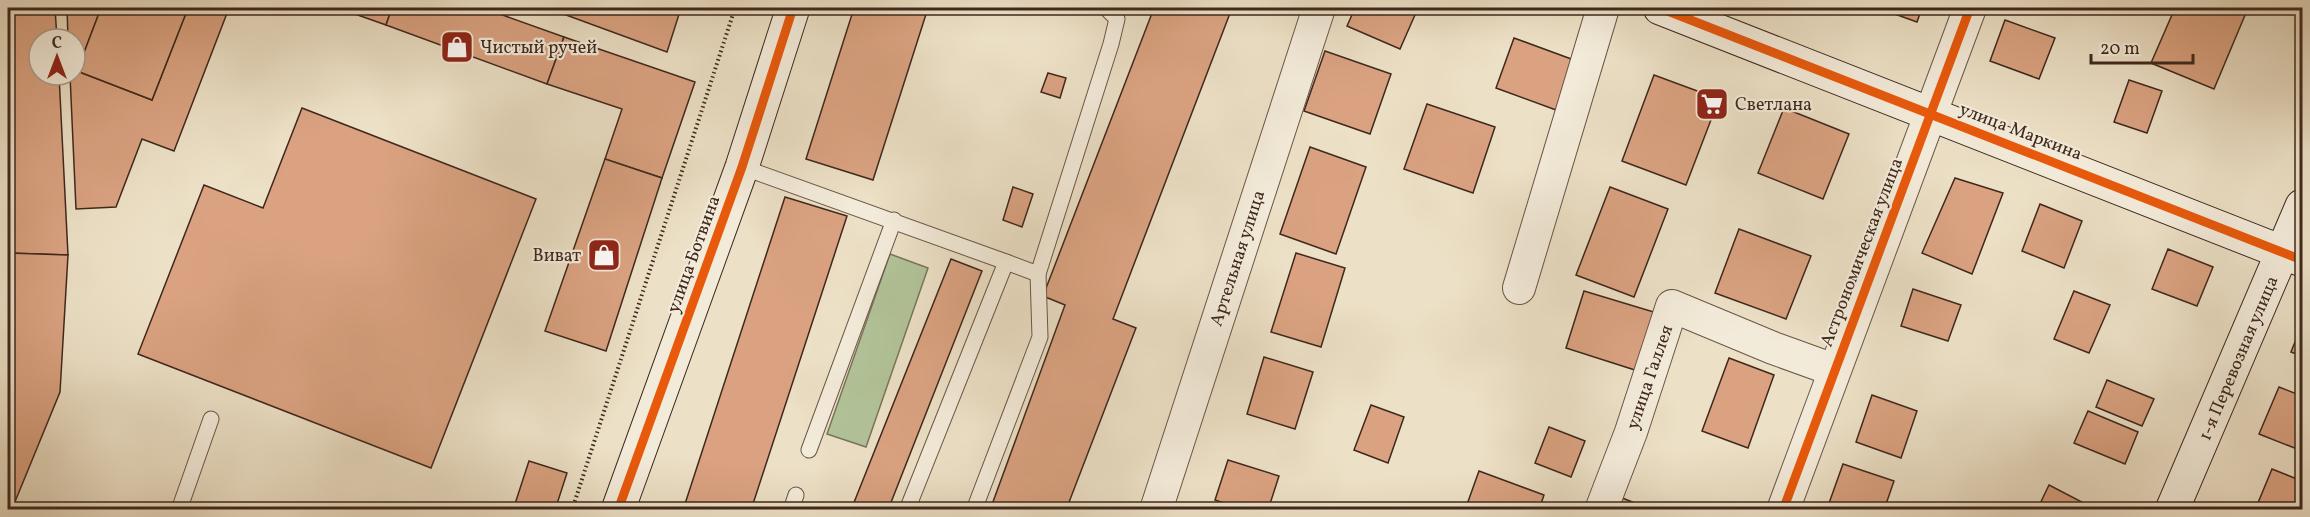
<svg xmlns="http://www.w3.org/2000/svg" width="2310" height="517" font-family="Vollkorn,serif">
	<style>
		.green { fill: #b2c399; stroke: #78765b; stroke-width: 1.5 }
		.building { fill: #daa281; stroke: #3e281d; stroke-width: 1.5 }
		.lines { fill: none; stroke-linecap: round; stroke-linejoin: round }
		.lane-casing { stroke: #6a5647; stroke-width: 17 }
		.street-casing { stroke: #6a5647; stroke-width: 34 }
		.secondary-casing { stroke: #3e281d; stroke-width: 35 }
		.path { stroke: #3e281d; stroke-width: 4; stroke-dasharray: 1.5 3; stroke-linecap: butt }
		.lane { stroke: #f3ebda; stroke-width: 15 }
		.street { stroke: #f3ebda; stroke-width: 32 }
		.secondary { stroke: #f3ebda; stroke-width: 33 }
		.cycleway-casing { stroke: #f3ebda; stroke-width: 13 }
		.cycleway { stroke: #e8590c; stroke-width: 9 }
		.labels { text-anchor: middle; stroke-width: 4.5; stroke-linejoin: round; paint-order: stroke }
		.poi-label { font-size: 18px; fill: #3e281d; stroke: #f3ebda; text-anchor: start }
		.street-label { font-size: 18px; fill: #3e281d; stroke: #f3ebda }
	</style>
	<rect width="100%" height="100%" fill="#ece0c6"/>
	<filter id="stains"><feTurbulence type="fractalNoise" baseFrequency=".00333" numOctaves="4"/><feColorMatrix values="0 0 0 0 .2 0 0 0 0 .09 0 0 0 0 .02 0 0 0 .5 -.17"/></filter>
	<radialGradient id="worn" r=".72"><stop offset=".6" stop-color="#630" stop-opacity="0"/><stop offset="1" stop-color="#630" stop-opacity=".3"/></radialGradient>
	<!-- green -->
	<path class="green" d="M 890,254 L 928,268 L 866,447 L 827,434 Z"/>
	<!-- building -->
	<g class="building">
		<path d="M 8,8 L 55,8 L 57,39 L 39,39 L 39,75 L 59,75 L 68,255 L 8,253 Z"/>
		<path d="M 67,8 L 101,8 L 77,71 L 152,100 L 188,8 L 229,8 L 174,151 L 142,139 L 116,207 L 76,209 L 70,75 L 75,75 L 75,39 L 68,39 Z"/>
		<path d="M 101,8 L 188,8 L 152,100 L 77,71 Z"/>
		<path d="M 338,8 L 392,8 L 386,25 Z"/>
		<path d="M 392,8 L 483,8 L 564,37 L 547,84 L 386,25 Z"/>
		<path d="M 547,8 L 681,8 L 667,52 Z"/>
		<path d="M 854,8 L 928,8 L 873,180 L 806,159 Z"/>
		<path d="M 1154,8 L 1232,8 L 1113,319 L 1136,328 L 1066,510 L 990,510 L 1065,305 L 1043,296 Z"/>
		<path d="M 1355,8 L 1418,8 L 1400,49 L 1347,26 Z"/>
		<path d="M 1878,8 L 1922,8 L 1917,22 Z"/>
		<path d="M 2175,8 L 2248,8 L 2214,89 L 2151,63 Z"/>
		<path d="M 2005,20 L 2055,38 L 2039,79 L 1990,61 Z"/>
		<path d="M 564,37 L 695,82 L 662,178 L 605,159 L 622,109 L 547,84 Z"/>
		<path d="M 1514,38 L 1574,60 L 1556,110 L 1496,88 Z"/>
		<path d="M 1325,51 L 1391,74 L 1370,134 L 1304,111 Z"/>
		<path d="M 1048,73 L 1066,78 L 1060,98 L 1041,92 Z"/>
		<path d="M 1654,75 L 1719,99 L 1686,185 L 1622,161 Z"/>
		<path d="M 2129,80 L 2162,91 L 2147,133 L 2114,122 Z"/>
		<path d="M 1427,104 L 1495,127 L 1473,193 L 1404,169 Z"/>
		<path d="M 302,108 L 536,199 L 431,468 L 138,354 L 204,185 L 263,208 Z"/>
		<path d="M 1784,108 L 1849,134 L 1823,199 L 1758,173 Z"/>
		<path d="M 1310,147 L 1366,167 L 1336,254 L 1280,234 Z"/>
		<path d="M 605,159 L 662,178 L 606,351 L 545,331 Z"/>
		<path d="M 1955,178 L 2003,193 L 1972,274 L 1922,253 Z"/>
		<path d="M 1013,187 L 1033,194 L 1022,227 L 1003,220 Z"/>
		<path d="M 1610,187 L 1668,209 L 1634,297 L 1576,275 Z"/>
		<path d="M 785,197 L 847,216 L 751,510 L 683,510 Z"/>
		<path d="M 2040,204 L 2082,221 L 2064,268 L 2022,251 Z"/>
		<path d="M 1739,229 L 1811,256 L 1786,319 L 1715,293 Z"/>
		<path d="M 2168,249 L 2213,267 L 2197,306 L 2152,289 Z"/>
		<path d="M 8,253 L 68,255 L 60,392 L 12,509 L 8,507 Z"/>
		<path d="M 1296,253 L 1345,268 L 1321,347 L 1271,332 Z"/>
		<path d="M 951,259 L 982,271 L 888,510 L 851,510 Z"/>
		<path d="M 1913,289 L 1961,305 L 1948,341 L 1901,326 Z"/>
		<path d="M 1584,291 L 1657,313 L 1638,371 L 1566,348 Z"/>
		<path d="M 2074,291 L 2110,305 L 2089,353 L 2054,339 Z"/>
		<path d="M 2302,324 L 2302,356 L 2291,352 Z"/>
		<path d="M 1264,357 L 1313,372 L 1295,429 L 1247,414 Z"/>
		<path d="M 1729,358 L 1774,375 L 1748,448 L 1702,431 Z"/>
		<path d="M 2107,380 L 2154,399 L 2142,426 L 2096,407 Z"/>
		<path d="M 2279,387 L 2302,396 L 2302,451 L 2259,434 Z"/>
		<path d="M 1872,395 L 1917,411 L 1901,458 L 1856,442 Z"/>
		<path d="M 1371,405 L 1404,417 L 1388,463 L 1354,450 Z"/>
		<path d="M 2088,411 L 2138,432 L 2125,464 L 2074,443 Z"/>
		<path d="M 1549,427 L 1585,441 L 1571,477 L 1535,463 Z"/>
		<path d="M 1228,460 L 1279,476 L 1268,510 L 1244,510 L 1215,500 Z"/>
		<path d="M 529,461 L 567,473 L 555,510 L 513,510 Z"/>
		<path d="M 1843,464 L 1894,481 L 1884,510 L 1838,510 L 1828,506 Z"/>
		<path d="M 2272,469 L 2302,481 L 2302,510 L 2255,510 Z"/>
		<path d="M 1479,471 L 1544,495 L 1539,510 L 1465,510 Z"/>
		<path d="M 2049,485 L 2097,510 L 2037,510 Z"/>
		<path d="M 1615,495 L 1652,510 L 1610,510 Z"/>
	</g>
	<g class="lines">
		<!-- lane casing -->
		<g class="lane-casing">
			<g id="lane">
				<path d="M 742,167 L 1006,262"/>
				<path d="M 809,450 L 894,220"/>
				<path d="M 179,510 L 211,419"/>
				<path d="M 791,510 L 796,495"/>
				<path d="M 907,510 L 1006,262 L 1038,274 L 1111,44 L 1117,19 L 1106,8"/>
				<path d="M 974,510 L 1040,337 L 1038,274"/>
			</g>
		</g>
		<!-- street casing -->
		<g class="street-casing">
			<g id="street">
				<path d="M 1519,288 L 1603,8"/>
				<path d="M 1156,510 L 1319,8"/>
				<path d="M 1601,510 L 1631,432 L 1672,306 L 1773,348 L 1834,370"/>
				<path d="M 1783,510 L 1970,8"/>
			</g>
		</g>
		<!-- secondary casing -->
		<g class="secondary-casing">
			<g id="secondary">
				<path d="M 1660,8 L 2302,260"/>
				<path d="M 618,510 L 742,167 L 793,8"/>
				<path d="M 2172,510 L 2302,206"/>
			</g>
		</g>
		<!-- path -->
		<path class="path" d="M 572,510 L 735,8"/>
		<!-- lane -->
		<use href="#lane" class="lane"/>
		<!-- street -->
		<use href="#street" class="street"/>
		<!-- secondary -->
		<use href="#secondary" class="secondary"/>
		<!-- cycleway casing -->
		<g class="cycleway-casing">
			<g id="cycleway">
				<path d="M 1660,8 L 2302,260"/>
				<path d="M 618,510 L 742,167 L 793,8"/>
				<path d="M 1783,510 L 1970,8"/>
			</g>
		</g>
		<!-- cycleway -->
		<use href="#cycleway" class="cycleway"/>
	</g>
	<!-- icons -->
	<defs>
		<g id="shop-square" transform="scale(1.725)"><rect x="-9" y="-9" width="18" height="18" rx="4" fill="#8f2418" stroke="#f3ebda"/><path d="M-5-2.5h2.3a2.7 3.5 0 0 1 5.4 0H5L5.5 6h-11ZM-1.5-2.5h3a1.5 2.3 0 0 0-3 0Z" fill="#fff"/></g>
		<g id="supermarket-square" transform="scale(1.725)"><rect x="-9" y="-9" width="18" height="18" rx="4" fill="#8f2418" stroke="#f3ebda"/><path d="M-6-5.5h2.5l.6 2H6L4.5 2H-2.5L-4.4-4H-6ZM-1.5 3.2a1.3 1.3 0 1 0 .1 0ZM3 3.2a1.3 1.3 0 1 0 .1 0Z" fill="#fff"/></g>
	</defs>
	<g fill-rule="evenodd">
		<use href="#shop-square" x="457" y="47"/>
		<use href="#supermarket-square" x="1712" y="104"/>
		<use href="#shop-square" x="604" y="255"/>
	</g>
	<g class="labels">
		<!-- poi labels -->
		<g class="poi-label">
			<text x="480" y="53">Чистый ручей</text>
			<text x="1735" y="110">Светлана</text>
			<text x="581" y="261" text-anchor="end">Виват</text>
		</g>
		<!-- street labels -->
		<g class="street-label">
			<text transform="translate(2021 131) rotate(21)" y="6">улица Маркина</text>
			<text transform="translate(1861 252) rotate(-69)" y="6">Астрономическая улица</text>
			<text transform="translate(693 254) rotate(-70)" y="6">улица Ботвина</text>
			<text transform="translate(1237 258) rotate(-72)" y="6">Артельная улица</text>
			<text transform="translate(2238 358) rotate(-67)" y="6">1-я Перевозная улица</text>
			<text transform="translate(1649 377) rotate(-71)" y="6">улица Галлея</text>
		</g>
	</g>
	<!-- margin -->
	<rect width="2310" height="517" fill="none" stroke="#ece0c6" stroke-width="30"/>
	<rect x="9" y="9" width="2292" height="499" fill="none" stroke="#3e281d" stroke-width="3"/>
	<rect x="15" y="15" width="2280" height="487" fill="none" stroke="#3e281d" stroke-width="1.5"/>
	<!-- north arrow -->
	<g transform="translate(57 57)"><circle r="28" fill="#f3ebda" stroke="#ab9d8e" stroke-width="1.5"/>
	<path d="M0-4.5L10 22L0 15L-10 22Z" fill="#8f2418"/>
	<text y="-9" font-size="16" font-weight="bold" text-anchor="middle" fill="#3e281d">С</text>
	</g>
	<!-- scale -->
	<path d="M2091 54v9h102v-9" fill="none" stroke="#3e281d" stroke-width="3"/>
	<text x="2100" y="54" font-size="18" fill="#3e281d" stroke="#f3ebda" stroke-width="4.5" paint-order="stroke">20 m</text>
	<rect width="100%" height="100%" filter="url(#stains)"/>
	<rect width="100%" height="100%" fill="url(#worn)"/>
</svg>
